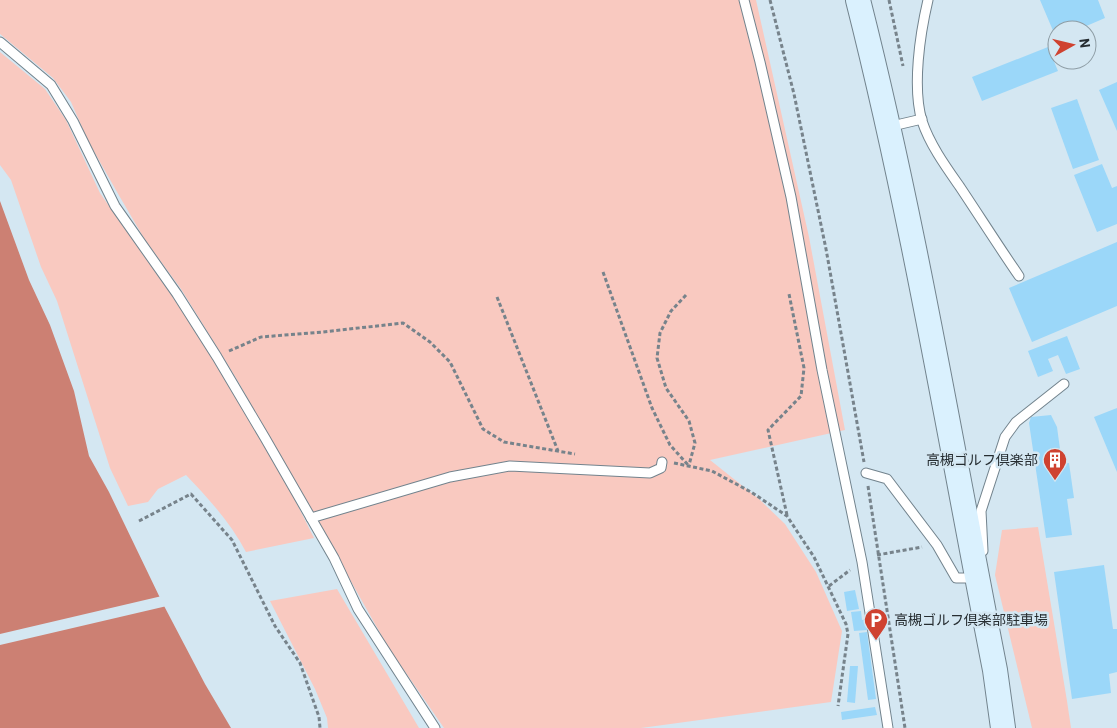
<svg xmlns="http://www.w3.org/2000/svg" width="1117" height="728" font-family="Barlow,'Noto Sans JP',sans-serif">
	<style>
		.green { fill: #f9c9c0 }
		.water { fill: #cc8073 }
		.pier { fill: #d4e7f2 }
		.building { fill: #9bd7f9 }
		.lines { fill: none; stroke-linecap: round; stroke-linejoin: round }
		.lane-casing { stroke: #72838d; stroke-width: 11 }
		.secondary-casing { stroke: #72838d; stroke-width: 26 }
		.path { stroke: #77838b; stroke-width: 3; stroke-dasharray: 4 2.5; stroke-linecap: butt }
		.lane { stroke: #fff; stroke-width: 9 }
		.secondary { stroke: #daf1fe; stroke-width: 24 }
		.labels { text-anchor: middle; stroke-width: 5; stroke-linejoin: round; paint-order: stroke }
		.poi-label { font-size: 14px; fill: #262d31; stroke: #d4e7f2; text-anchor: end }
	</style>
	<rect width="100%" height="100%" fill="#d4e7f2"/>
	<!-- green -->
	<g class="green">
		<path d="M 0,0 L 756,0 L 809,237 L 845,430 L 710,460 L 759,499 L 785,524 L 816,572 L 842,631 L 831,702 L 641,728 L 444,728 L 388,647 L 236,378 L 181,289 L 145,240 L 117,192 L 88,141 L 71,102 L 53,78 L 0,34 Z"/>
		<path d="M 0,52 L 45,89 L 66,120 L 100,193 L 170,293 L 214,360 L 293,496 L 314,538 L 246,552 C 231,523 208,498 186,475 L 158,489 L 148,502 L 128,506 L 110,468 L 57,301 L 41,267 L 11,180 L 0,165 Z"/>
		<path d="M 1038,527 L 1067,701 L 1071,728 L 1032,728 L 995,575 L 1002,530 Z"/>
		<path d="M 337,589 L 419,728 L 328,728 L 327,718 L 315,689 L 270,601 Z"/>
	</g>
	<!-- water -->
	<path class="water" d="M 0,201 L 29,280 L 50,325 L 74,391 L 89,456 L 109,492 L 162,602 L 205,684 L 231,728 L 0,728 Z"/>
	<!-- pier -->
	<path class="pier" d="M 162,596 L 167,606 L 0,645 L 0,634 Z"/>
	<!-- building -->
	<g class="building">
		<path d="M 1040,0 L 1098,0 L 1105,18 L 1077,30 L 1057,30 L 1057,40 Z"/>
		<path d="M 1048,47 L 1058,71 L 982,101 L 972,77 Z"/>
		<path d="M 1117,82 L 1117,131 L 1099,90 Z"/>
		<path d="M 1077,99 L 1099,160 L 1073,169 L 1051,108 Z"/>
		<path d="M 1102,164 L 1112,188 L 1117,186 L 1117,224 L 1097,232 L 1074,175 Z"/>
		<path d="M 1117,242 L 1117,306 L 1032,342 L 1009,288 Z"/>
		<path d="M 1067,336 L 1080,369 L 1066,374 L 1058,355 L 1048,359 L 1053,371 L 1038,377 L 1028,351 Z"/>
		<path d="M 1117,408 L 1117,472 L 1094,417 Z"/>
		<path d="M 1051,415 L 1057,427 L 1062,464 L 1069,463 L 1074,498 L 1067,499 L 1072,535 L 1046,538 L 1029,423 L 1031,417 Z"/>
		<path d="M 1104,565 L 1113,629 L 1117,629 L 1117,672 L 1109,674 L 1111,693 L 1072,699 L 1054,572 Z"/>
		<path d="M 855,590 L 859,609 L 847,611 L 844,592 Z"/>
		<path d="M 861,611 L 862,620 L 866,619 L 867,630 L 854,631 L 851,612 Z"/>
		<path d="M 867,632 L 876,699 L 868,700 L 859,633 Z"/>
		<path d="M 850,666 L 858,666 L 855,703 L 847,702 Z"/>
		<path d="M 875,707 L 877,715 L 842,720 L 841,712 Z"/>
	</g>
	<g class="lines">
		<!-- lane casing -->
		<g class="lane-casing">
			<g id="lane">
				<path d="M 744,0 L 760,62 L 791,197 L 822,370 L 862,562 L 888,728"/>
				<path d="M 928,0 C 920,34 912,87 922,121 C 930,145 946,167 960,187 C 980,217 999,247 1019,276"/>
				<path d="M 0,42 L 51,85 L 73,121 L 115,206 L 177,294 L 217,357 L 265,438 L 334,558 L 358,609 L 435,728"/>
				<path d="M 888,127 L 922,119"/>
				<path d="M 866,473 L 887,479 L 937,545 L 956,578 L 976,578"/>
				<path d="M 311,518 L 450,477 L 510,466 L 650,473 L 661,468 L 662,462"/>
				<path d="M 983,551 L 981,511 L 1005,437 L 1016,422 L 1064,384"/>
			</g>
		</g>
		<!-- secondary casing -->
		<g class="secondary-casing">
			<path id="secondary" d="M 858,0 C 914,221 951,446 995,670 L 1003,728"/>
		</g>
		<!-- path -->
		<g class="path">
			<path d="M 770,0 L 794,94 L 826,249 L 864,462"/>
			<path d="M 889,0 L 903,66"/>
			<path d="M 603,272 L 652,408 L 670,445 L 689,466"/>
			<path d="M 686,295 L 671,311 L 660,333 L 657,358 L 666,388 L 689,421 L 695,443 L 689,465"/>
			<path d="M 497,297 L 558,451"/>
			<path d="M 229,351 L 261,337 L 323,332 L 403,323 L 430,342 L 450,362 L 483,429 L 504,442 L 575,454"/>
			<path d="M 674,463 L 712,471 L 751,492 L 787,516 L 814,557 L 846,624 L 848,634 L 838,706"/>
			<path d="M 868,486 L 905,728"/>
			<path d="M 787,515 L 768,430 L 801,396 L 804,368 L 789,294"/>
			<path d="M 139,521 L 191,494 L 232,540 L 275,626 L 300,663 L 319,717 L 320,728"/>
			<path d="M 877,555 L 922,547"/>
			<path d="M 829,586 L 850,570"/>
		</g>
		<!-- lane -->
		<use href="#lane" class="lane"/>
		<!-- secondary -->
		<use href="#secondary" class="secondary"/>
	</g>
	<!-- icons -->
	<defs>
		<g id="building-pin" transform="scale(1.25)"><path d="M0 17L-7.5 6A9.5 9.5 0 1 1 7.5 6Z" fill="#cf4230" stroke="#d4e7f2"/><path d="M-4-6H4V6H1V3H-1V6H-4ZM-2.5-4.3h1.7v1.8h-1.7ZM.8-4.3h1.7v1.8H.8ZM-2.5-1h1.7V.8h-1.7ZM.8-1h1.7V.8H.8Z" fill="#fff"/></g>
		<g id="parking-pin" transform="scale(1.25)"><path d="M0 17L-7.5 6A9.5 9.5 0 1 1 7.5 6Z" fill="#cf4230" stroke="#d4e7f2"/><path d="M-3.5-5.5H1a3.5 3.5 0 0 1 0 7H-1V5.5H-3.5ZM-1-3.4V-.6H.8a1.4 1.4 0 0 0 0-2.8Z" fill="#fff"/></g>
	</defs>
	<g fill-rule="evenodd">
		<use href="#building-pin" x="1055" y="460"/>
		<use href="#parking-pin" x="876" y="620"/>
	</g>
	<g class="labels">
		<!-- poi labels -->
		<g class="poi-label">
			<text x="1038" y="465">高槻ゴルフ倶楽部</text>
			<text x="894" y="625" text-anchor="start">高槻ゴルフ倶楽部駐車場</text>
		</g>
	</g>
	<!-- north arrow -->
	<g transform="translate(1072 45) rotate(82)"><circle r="24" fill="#d4e7f2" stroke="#8e9da5"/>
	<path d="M0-4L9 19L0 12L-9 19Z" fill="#cf4230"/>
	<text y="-8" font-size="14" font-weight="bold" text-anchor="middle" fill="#262d31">N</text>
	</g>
</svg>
